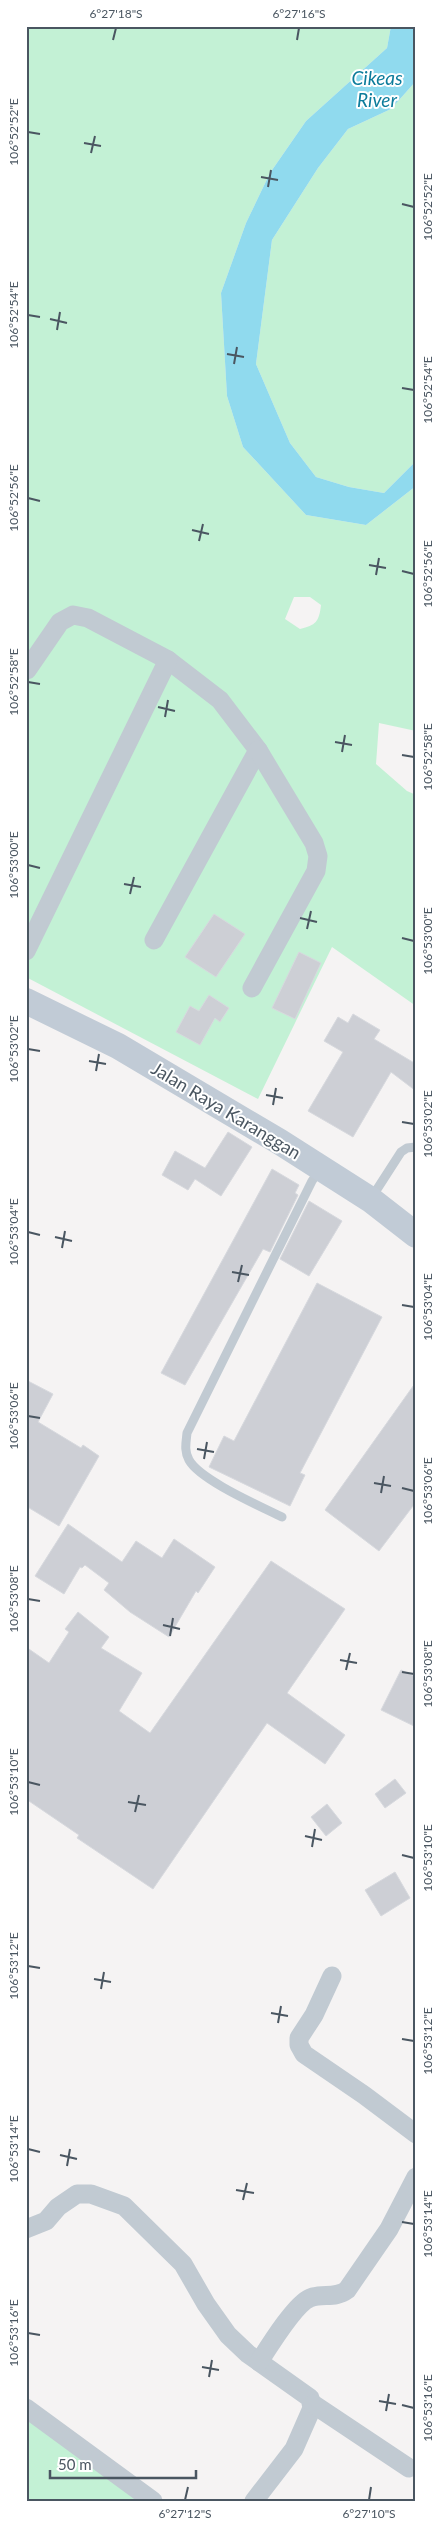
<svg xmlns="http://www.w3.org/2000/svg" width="442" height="2527" font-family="Lato,sans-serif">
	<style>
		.green { fill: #c3f1d5; fill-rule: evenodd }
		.water { fill: #90daee }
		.building { fill: #cdcfd5; stroke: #d7d9de }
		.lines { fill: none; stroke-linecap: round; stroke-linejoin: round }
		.lane { stroke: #c1cad2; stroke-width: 9 }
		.street { stroke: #c1cad2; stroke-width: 19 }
		.secondary { stroke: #c1cbd6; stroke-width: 26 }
		.ticks { fill: none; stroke: #4a5661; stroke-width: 2 }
		.labels { text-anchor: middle; stroke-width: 4; stroke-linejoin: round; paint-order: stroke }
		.street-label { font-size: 18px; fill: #4a5661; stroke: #fff }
		.water-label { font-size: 19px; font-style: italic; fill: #0c7c9b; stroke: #fff }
		.neatline { fill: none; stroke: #4a5661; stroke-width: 2 }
		.ticks-label { font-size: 12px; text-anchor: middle; fill: #4a5661 }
	</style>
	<rect width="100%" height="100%" fill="#f5f3f3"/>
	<!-- green -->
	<g class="green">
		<path d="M 26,26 L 391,26 L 387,48 L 306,121 L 270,173 L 246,223 L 221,293 L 227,396 L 243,447 L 306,515 L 366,525 L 416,486 L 416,731 L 379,723 L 376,764 L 407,791 L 416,795 L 416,1006 L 332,947 L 258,1099 L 26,977 ZM 294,597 L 310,597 L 321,605 C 319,622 316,625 300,629 L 285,619 Z"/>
		<path d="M 416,81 L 416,461 L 384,493 L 349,487 L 316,477 L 290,443 L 256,364 L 272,240 L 318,168 L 348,129 L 391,109 Z"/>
		<path d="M 26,2407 L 154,2501 L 26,2501 Z"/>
	</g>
	<!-- water -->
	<path class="water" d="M 391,26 L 416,26 L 416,81 L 391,109 L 348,129 L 318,168 L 272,240 L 256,364 L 290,443 L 316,477 L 349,487 L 384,493 L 416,461 L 416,486 L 366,525 L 306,515 L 243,447 L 227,396 L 221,293 L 246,223 L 270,173 L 306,121 L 387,48 Z"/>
	<!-- building -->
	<g class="building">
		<path d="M 214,914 L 245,934 L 216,977 L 185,957 Z"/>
		<path d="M 299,952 L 321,963 L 295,1019 L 272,1008 Z"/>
		<path d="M 209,995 L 229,1008 L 220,1022 L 215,1018 L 200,1045 L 176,1032 L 190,1006 L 199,1011 Z"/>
		<path d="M 353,1014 L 380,1030 L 374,1039 L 416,1064 L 416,1091 L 391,1072 L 353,1137 L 308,1111 L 343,1052 L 324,1041 L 338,1017 L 348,1023 Z"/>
		<path d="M 228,1132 L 252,1147 L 221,1196 L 195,1179 L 188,1190 L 162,1175 L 175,1151 L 205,1168 Z"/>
		<path d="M 272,1169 L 299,1185 L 295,1193 L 298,1195 L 270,1252 L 263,1249 L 185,1385 L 161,1373 Z"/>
		<path d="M 309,1201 L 342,1221 L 309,1276 L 280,1259 Z"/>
		<path d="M 317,1283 L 382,1317 L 300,1473 L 305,1475 L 290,1506 L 209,1467 L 224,1436 L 234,1441 Z"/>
		<path d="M 26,1380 L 53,1394 L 38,1422 L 81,1448 L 83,1445 L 99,1456 L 59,1526 L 26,1506 Z"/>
		<path d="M 416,1382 L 416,1502 L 379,1551 L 325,1510 Z"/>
		<path d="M 68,1524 L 122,1562 L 136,1541 L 162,1558 L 174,1539 L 215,1567 L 198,1593 L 196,1591 L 169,1637 L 130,1612 L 104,1590 L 109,1583 L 85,1565 L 82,1568 L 80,1567 L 64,1594 L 35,1576 Z"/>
		<path d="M 271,1561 L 345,1609 L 287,1693 L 345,1735 L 325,1764 L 267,1723 L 153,1889 L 77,1838 L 79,1835 L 26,1799 L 26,1647 L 49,1663 L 69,1632 L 65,1629 L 78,1612 L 109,1637 L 101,1648 L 142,1673 L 119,1711 L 150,1733 Z"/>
		<path d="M 401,1670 L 416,1677 L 416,1727 L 381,1710 Z"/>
		<path d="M 395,1779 L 406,1793 L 385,1808 L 375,1794 Z"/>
		<path d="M 327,1804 L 342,1823 L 326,1836 L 311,1817 Z"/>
		<path d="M 395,1872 L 410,1898 L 381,1916 L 365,1890 Z"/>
	</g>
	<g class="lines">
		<!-- lane -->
		<g class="lane">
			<path d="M 372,1197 L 401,1152 L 407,1148 L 416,1147"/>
			<path d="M 282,1517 C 260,1506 200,1480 189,1460 C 184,1451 186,1443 187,1433 L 312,1181 L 319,1171"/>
		</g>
		<!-- street -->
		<g class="street">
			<path d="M 154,940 L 258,750 L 220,700 L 168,660"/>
			<path d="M 26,951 L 168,660 L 88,618 L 73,615 L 60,622 L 27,670"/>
			<path d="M 252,988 L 316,871 L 318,856 L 314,843 L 258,750"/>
			<path d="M 332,1976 L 314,2015 L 299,2038 L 299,2045 L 304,2054 L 364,2095 L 416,2134"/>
			<path d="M 26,2229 L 46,2221 L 58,2207 L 77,2194 L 91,2194 L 124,2206 L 183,2264 L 206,2304 L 228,2335 L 248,2354 L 310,2398 L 312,2408 L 294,2449 L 254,2501"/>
			<path d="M 259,2362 C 268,2348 295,2304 310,2298 C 323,2293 335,2299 347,2290 L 389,2229 L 416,2177"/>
			<path d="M 313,2404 L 409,2468"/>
			<path d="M 26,2408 L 153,2501"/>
		</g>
		<!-- secondary -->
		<path class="secondary" d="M 26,1001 L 118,1046 L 280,1142 L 371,1200 L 416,1235"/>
	</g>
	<!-- ticks -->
	<path class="ticks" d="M 113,40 L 116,28M 297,40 L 299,28M 28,132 L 40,134M 84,143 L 101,146M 91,153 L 95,136M 261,177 L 278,180M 268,187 L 271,170M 402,204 L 414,207M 28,315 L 40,317M 50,319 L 67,323M 57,330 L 60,312M 227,354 L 244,357M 234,364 L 237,347M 402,388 L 414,390M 28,498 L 40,501M 192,530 L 209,534M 199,541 L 203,524M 369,565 L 386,568M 402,571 L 414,574M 376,575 L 379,558M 28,682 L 40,684M 158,707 L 175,711M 165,717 L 168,700M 335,742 L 352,745M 342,752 L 345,735M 402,755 L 414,757M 28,865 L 40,868M 124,884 L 141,887M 130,894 L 134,877M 300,918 L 317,922M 307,929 L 311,911M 402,938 L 414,941M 28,1049 L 40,1051M 89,1061 L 106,1064M 96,1071 L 99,1054M 266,1095 L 283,1098M 273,1105 L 276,1088M 402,1122 L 414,1124M 28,1232 L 40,1235M 55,1237 L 72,1241M 62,1248 L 65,1231M 232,1272 L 249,1275M 238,1282 L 242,1265M 402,1305 L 414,1307M 28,1416 L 40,1418M 197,1449 L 214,1452M 204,1459 L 207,1442M 374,1483 L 391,1486M 402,1488 L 414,1491M 381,1493 L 384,1476M 28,1599 L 40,1601M 163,1625 L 180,1629M 170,1636 L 173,1618M 340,1660 L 357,1663M 346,1670 L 350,1653M 402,1672 L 414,1674M 28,1782 L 40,1785M 128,1802 L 146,1805M 135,1812 L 139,1795M 305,1836 L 322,1840M 312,1847 L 315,1829M 402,1855 L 414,1858M 28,1966 L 40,1968M 94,1979 L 111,1982M 101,1989 L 104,1972M 271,2013 L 288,2016M 278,2023 L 281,2006M 402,2039 L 414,2041M 28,2149 L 40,2152M 60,2155 L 77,2159M 67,2166 L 70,2149M 236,2190 L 254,2193M 243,2200 L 247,2183M 402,2222 L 414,2224M 28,2333 L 40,2335M 202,2367 L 219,2370M 209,2377 L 212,2360M 379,2401 L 396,2404M 402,2405 L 414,2408M 386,2411 L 389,2394M 185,2500 L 188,2487M 369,2500 L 371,2487"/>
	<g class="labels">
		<!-- street labels -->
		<g class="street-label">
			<text transform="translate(226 1111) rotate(31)" y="6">Jalan Raya Karanggan</text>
		</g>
		<!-- water labels -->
		<g class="water-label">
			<text x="377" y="85">Cikeas<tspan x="377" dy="22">River</tspan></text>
		</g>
	</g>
	<!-- border -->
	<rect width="442" height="2527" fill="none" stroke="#ffffff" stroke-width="55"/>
	<!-- scale -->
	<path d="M50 2470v8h146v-8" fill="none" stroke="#4a5661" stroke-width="2.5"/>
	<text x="58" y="2470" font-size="15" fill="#4a5661" stroke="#ffffff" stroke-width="4" paint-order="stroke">50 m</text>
	<rect x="28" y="28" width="386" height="2472" class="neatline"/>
	<g class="ticks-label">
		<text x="116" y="18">6°27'18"S</text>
		<text x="299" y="18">6°27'16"S</text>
		<text transform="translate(14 132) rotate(-90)" y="4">106°52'52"E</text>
		<text transform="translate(428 207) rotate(-90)" y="4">106°52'52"E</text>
		<text transform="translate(14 315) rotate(-90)" y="4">106°52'54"E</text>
		<text transform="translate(428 390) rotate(-90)" y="4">106°52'54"E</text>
		<text transform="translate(14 498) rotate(-90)" y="4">106°52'56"E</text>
		<text transform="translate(428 574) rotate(-90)" y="4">106°52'56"E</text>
		<text transform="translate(14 682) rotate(-90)" y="4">106°52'58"E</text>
		<text transform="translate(428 757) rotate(-90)" y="4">106°52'58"E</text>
		<text transform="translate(14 865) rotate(-90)" y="4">106°53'00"E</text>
		<text transform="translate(428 941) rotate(-90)" y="4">106°53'00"E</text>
		<text transform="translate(14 1049) rotate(-90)" y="4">106°53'02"E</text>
		<text transform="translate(428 1124) rotate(-90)" y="4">106°53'02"E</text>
		<text transform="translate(14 1232) rotate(-90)" y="4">106°53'04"E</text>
		<text transform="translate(428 1307) rotate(-90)" y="4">106°53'04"E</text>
		<text transform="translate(14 1416) rotate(-90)" y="4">106°53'06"E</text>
		<text transform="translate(428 1491) rotate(-90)" y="4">106°53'06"E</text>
		<text transform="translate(14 1599) rotate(-90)" y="4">106°53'08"E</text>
		<text transform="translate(428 1674) rotate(-90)" y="4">106°53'08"E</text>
		<text transform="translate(14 1782) rotate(-90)" y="4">106°53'10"E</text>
		<text transform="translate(428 1858) rotate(-90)" y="4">106°53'10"E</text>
		<text transform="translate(14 1966) rotate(-90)" y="4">106°53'12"E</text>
		<text transform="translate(428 2041) rotate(-90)" y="4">106°53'12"E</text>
		<text transform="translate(14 2149) rotate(-90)" y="4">106°53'14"E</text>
		<text transform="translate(428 2224) rotate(-90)" y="4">106°53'14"E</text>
		<text transform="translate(14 2333) rotate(-90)" y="4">106°53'16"E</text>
		<text transform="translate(428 2408) rotate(-90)" y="4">106°53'16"E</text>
		<text x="185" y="2518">6°27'12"S</text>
		<text x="369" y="2518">6°27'10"S</text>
	</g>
</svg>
